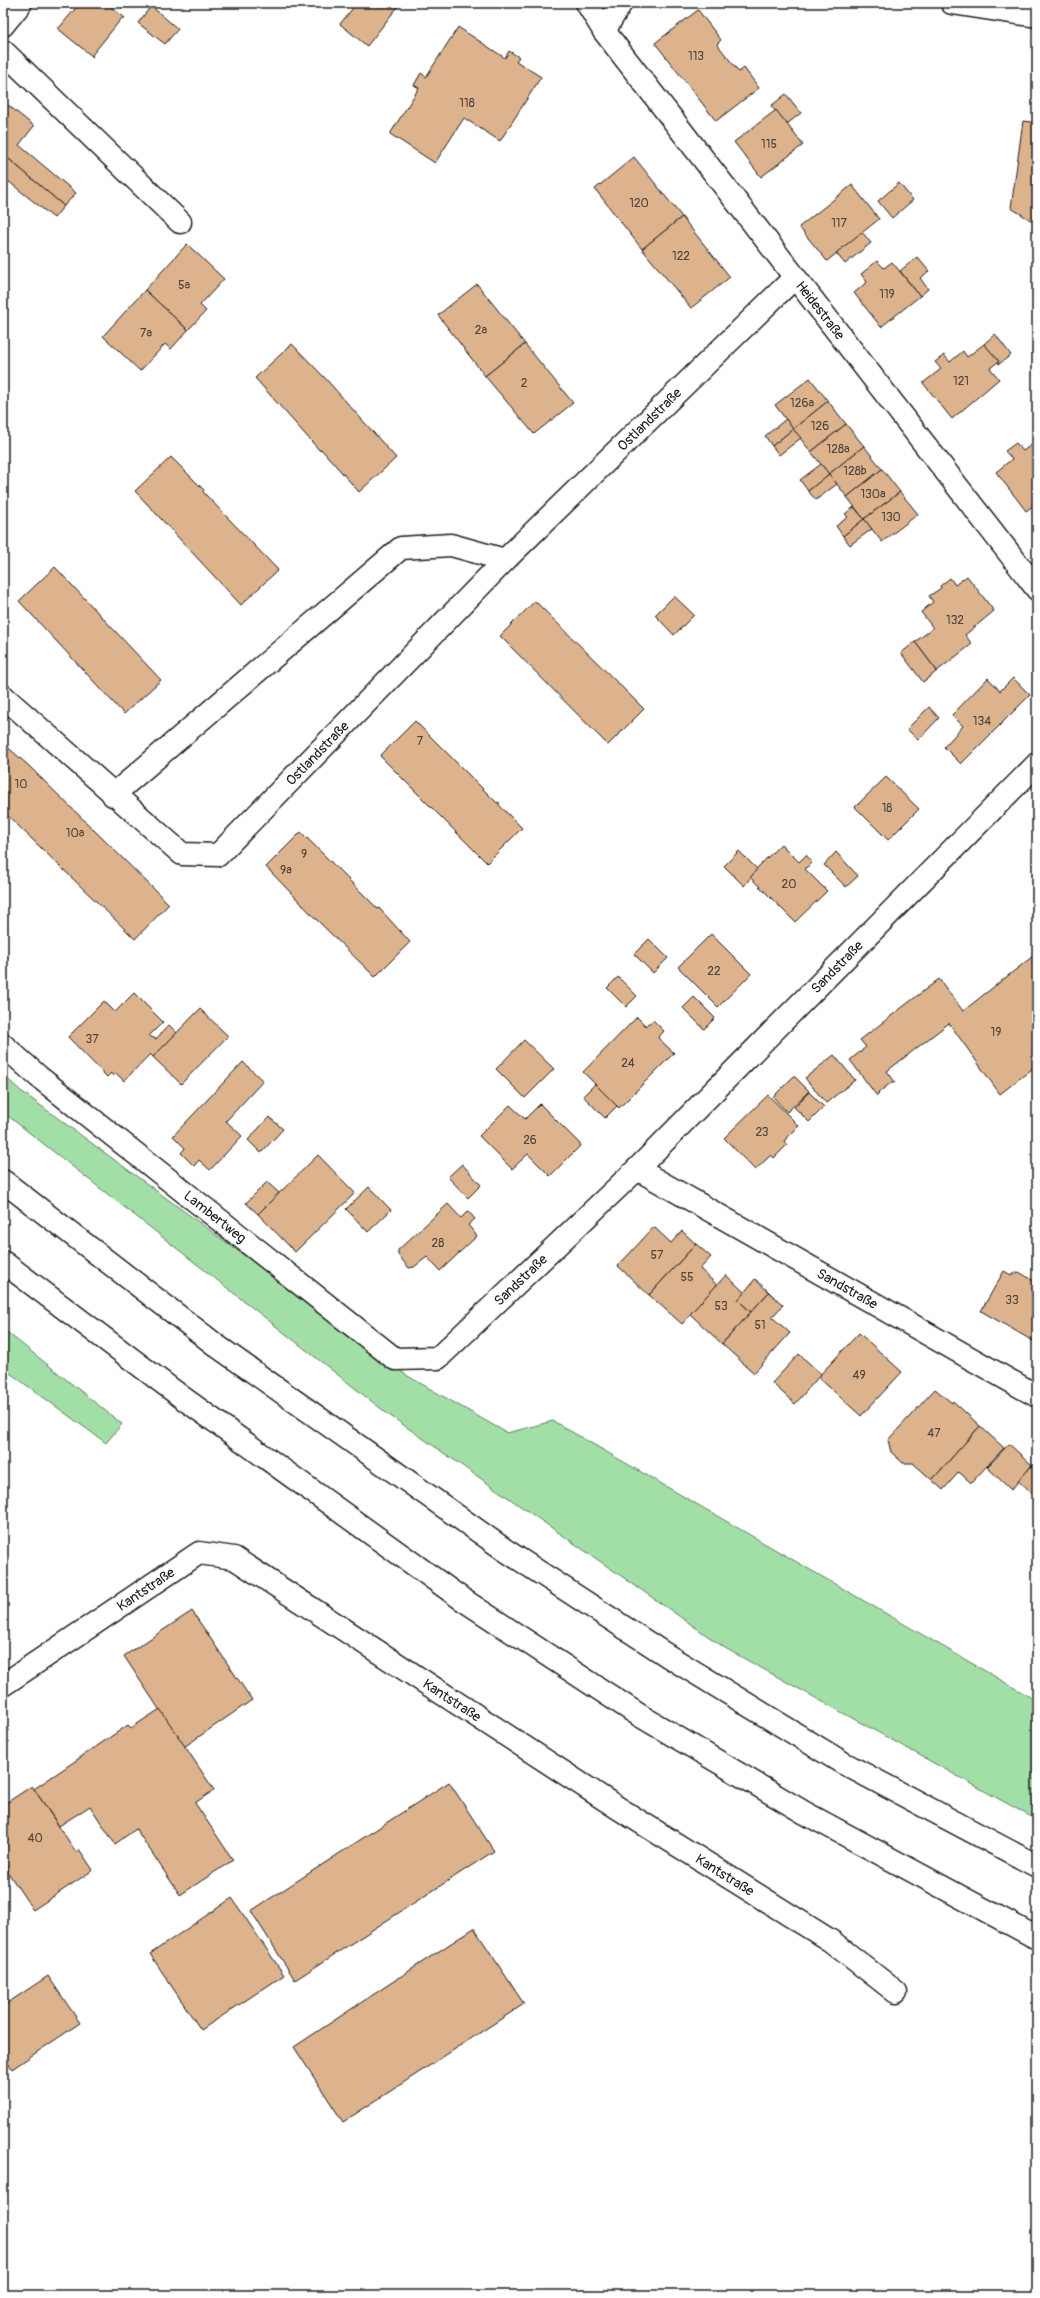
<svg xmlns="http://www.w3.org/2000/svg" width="1040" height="2298" font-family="Pangolin,sans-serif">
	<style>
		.green { fill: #a2dfa6; stroke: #5f7e61 }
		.building { fill: #ddb38e; stroke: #1c1c1c }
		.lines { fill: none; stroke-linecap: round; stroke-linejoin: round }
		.minor-casing { stroke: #1c1c1c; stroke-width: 25 }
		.highway-casing { stroke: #1c1c1c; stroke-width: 25 }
		.minor { stroke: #fff; stroke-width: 22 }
		.highway { stroke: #fff; stroke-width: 22 }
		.labels { text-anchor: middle; stroke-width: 4; stroke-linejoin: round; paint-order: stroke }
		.number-label { font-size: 12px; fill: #4c4238 }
		.street-label { font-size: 14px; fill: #1c1c1c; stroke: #fff }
	</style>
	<rect width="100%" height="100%" fill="#fff"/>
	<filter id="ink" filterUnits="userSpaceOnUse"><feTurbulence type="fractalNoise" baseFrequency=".025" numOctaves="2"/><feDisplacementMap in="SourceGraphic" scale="8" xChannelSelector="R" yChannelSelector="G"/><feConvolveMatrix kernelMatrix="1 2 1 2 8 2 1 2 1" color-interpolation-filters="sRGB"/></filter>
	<g filter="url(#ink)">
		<!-- green -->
		<g class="green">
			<path d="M 3,1075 L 21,1091 L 406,1375 L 507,1433 L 553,1421 L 1037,1701 L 1037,1820 L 725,1648 L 389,1415 L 3,1112 Z"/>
			<path d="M 3,1329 L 122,1424 L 106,1443 L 3,1368 Z"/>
		</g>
		<!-- building -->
		<g class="building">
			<path d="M 80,3 L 106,3 L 125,18 L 122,18 L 92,55 L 93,57 L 57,28 L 59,28 Z"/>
			<path d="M 357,3 L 399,5 L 367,46 L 340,24 Z"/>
			<path d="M 151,6 L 178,29 L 165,44 L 138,23 Z"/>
			<path d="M 698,10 L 721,40 L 717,44 L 739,72 L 744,68 L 759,88 L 716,121 L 655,43 Z"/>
			<path d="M 458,27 L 505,58 L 509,51 L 519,57 L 516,61 L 541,77 L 500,141 L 464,118 L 435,163 L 390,134 L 419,88 L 414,85 L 421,73 L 426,77 Z"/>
			<path d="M 786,94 L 801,113 L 787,124 L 771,106 Z"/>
			<path d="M 3,101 L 34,126 L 19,145 L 76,193 L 64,206 L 3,154 Z"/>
			<path d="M 776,110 L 803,145 L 761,177 L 734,142 Z"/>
			<path d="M 1023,121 L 1037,123 L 1037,224 L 1011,208 Z"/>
			<path d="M 3,154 L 64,206 L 54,218 L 3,177 Z"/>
			<path d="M 634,157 L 682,217 L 642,249 L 595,189 Z"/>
			<path d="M 899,183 L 913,200 L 892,218 L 878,201 Z"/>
			<path d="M 852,185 L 879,219 L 827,261 L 799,227 Z"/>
			<path d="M 682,217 L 730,277 L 691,308 L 642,249 Z"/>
			<path d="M 862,232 L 871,243 L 845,264 L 836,253 Z"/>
			<path d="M 187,244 L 224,279 L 200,305 L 206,311 L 188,330 L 145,290 Z"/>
			<path d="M 917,257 L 929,271 L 920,278 L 928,289 L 920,296 L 900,271 Z"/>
			<path d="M 877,261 L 884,268 L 892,262 L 920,296 L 881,327 L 854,293 L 867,282 L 861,274 Z"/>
			<path d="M 477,284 L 525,344 L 485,376 L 438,315 Z"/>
			<path d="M 145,290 L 188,330 L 171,349 L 165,344 L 140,371 L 103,336 Z"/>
			<path d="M 995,334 L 1011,355 L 999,364 L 984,344 Z"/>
			<path d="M 292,344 L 325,378 L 396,458 L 359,492 L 321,449 L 320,451 L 255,378 Z"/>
			<path d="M 525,344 L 573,403 L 534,434 L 485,376 Z"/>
			<path d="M 984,344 L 999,361 L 990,368 L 999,379 L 952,419 L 923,383 L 941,369 L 935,362 L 944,355 L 950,362 L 963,351 L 967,357 Z"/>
			<path d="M 810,378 L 828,401 L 793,429 L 775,405 Z"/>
			<path d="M 828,401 L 846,424 L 811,452 L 793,429 Z"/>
			<path d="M 786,419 L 793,429 L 772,446 L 765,436 Z"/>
			<path d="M 846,424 L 864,446 L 829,474 L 811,452 Z"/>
			<path d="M 793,429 L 801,438 L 779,455 L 772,446 Z"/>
			<path d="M 1016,443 L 1023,451 L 1031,445 L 1037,452 L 1037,503 L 1026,511 L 996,472 L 1012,459 L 1005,451 Z"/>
			<path d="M 864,446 L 882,469 L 847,497 L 829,474 Z"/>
			<path d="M 171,457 L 204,490 L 203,492 L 278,570 L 241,605 L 135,491 Z"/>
			<path d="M 821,464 L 829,474 L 808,491 L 800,480 Z"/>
			<path d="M 882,469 L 900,492 L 864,519 L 847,497 Z"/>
			<path d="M 829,474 L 837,484 L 816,500 L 808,491 Z"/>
			<path d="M 900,492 L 918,514 L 882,542 L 864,519 Z"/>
			<path d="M 854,507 L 864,519 L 843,536 L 836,526 L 848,517 L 845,514 Z"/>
			<path d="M 864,519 L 872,529 L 850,545 L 843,536 Z"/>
			<path d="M 55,567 L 161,680 L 124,714 L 19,601 Z"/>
			<path d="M 967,576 L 994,611 L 965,635 L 972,644 L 937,671 L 915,642 L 933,628 L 921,612 L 933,602 L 929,596 L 941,588 L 940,586 L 950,578 L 955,585 Z"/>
			<path d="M 674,596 L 694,615 L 674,635 L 655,615 Z"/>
			<path d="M 535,601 L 644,709 L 608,745 L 500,636 Z"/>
			<path d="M 915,642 L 937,671 L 923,682 L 901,653 Z"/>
			<path d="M 988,678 L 1000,691 L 1013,678 L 1030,695 L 961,764 L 944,747 L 963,726 L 952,715 Z"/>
			<path d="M 929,707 L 939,718 L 918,740 L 907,729 Z"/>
			<path d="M 415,721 L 497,803 L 499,802 L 499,805 L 522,828 L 487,863 L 380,756 Z"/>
			<path d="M 3,743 L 29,766 L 169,904 L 135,939 L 3,811 Z"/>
			<path d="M 886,777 L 919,809 L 888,840 L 855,807 Z"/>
			<path d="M 301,832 L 378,909 L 379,908 L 410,942 L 375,977 L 319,922 L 266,867 Z"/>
			<path d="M 781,844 L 799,862 L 806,855 L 812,862 L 805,869 L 827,891 L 795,922 L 749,876 Z"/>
			<path d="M 739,851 L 757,869 L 744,886 L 724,866 Z"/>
			<path d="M 836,852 L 858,876 L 846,887 L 824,865 Z"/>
			<path d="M 711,934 L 751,974 L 718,1007 L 678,967 Z"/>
			<path d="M 649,939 L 668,958 L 653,973 L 634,954 Z"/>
			<path d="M 1037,953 L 1037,1065 L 1000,1094 L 949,1023 L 887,1071 L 895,1082 L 892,1082 L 878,1093 L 879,1094 L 877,1096 L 850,1060 L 866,1047 L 860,1040 L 939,979 L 963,1011 Z"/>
			<path d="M 618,977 L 637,996 L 626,1007 L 607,988 Z"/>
			<path d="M 134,993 L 163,1022 L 149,1036 L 156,1039 L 169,1025 L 177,1033 L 153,1057 L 150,1054 L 124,1081 L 116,1073 L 113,1076 L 111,1073 L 107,1077 L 68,1037 L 104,1001 L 115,1012 Z"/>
			<path d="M 694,997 L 715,1018 L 704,1029 L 683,1008 Z"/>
			<path d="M 200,1009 L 228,1036 L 181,1084 L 153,1057 Z"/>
			<path d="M 637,1017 L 646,1026 L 653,1020 L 664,1031 L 658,1038 L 674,1053 L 619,1108 L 583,1072 Z"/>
			<path d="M 524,1040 L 554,1069 L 525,1098 L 496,1069 Z"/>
			<path d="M 834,1055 L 855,1080 L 826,1103 L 805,1078 Z"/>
			<path d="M 243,1062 L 263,1081 L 226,1121 L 242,1136 L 210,1170 L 199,1160 L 194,1166 L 181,1153 L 185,1148 L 173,1136 Z"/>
			<path d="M 794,1076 L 809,1091 L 787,1112 L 773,1097 Z"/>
			<path d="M 595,1084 L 617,1106 L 605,1118 L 583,1096 Z"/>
			<path d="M 809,1092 L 824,1107 L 809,1122 L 794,1107 Z"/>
			<path d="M 768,1095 L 799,1126 L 784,1141 L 787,1145 L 774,1158 L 771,1155 L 755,1170 L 724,1138 Z"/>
			<path d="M 540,1104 L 581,1145 L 550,1176 L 528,1154 L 512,1169 L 479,1136 L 510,1105 L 525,1119 Z"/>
			<path d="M 269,1117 L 283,1129 L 261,1153 L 248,1140 Z"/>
			<path d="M 318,1155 L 355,1193 L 295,1252 L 258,1214 Z"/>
			<path d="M 462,1164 L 481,1185 L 468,1198 L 448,1177 Z"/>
			<path d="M 267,1182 L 279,1193 L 258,1214 L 246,1203 Z"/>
			<path d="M 369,1187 L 391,1210 L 368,1232 L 346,1209 Z"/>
			<path d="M 448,1204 L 461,1218 L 468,1211 L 475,1219 L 468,1225 L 477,1236 L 440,1271 L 427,1257 L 414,1267 L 409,1268 L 398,1255 L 398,1250 Z"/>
			<path d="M 654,1227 L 671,1243 L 682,1231 L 696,1244 L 649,1295 L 618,1266 Z"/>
			<path d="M 696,1244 L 711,1257 L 700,1269 L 717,1285 L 682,1324 L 649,1295 Z"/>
			<path d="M 1004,1271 L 1011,1275 L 1019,1272 L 1034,1281 L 1037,1289 L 1037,1334 L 1033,1341 L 981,1311 Z"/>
			<path d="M 726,1275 L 745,1293 L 738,1300 L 751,1312 L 722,1344 L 690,1314 Z"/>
			<path d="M 755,1279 L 769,1292 L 751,1312 L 738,1300 Z"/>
			<path d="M 769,1292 L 783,1305 L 772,1317 L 790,1333 L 754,1373 L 722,1344 Z"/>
			<path d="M 859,1333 L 902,1372 L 861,1416 L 818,1377 Z"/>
			<path d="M 799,1354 L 821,1374 L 795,1404 L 772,1383 Z"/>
			<path d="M 935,1389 L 952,1403 L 953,1401 L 980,1426 L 932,1480 L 913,1463 L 903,1463 L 891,1452 L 888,1440 Z"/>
			<path d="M 980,1426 L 1004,1448 L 971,1483 L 959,1472 L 943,1490 L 932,1480 Z"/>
			<path d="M 1009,1444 L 1032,1465 L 1011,1490 L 987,1467 Z"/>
			<path d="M 1037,1460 L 1037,1498 L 1018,1481 Z"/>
			<path d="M 192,1611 L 252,1700 L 184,1747 L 124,1656 Z"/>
			<path d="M 160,1709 L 214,1790 L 195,1803 L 233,1860 L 180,1895 L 136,1829 L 115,1844 L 90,1806 L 59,1826 L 34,1789 L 128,1725 L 131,1728 Z"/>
			<path d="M 449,1782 L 494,1851 L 295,1980 L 251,1911 Z"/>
			<path d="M 32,1786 L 76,1852 L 79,1849 L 93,1870 L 33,1910 L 7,1871 L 9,1870 L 3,1860 L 3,1805 Z"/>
			<path d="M 232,1898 L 284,1975 L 201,2030 L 150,1954 Z"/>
			<path d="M 474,1928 L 524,2004 L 343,2122 L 294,2047 Z"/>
			<path d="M 48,1976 L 80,2023 L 12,2069 L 3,2056 L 3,2006 Z"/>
		</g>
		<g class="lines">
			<!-- minor casing -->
			<g class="minor-casing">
				<g id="minor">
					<path id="s1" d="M 587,3 L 604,31 L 1037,589"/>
					<path d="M 952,3 L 1037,16"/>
					<path d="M 3,25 L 21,3"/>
					<path d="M 604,31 L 621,3"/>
					<path d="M 3,51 L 180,222"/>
					<path id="s2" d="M 3,696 L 182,854 L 218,855 L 505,560 L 794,278"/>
					<path d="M 113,795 L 401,548 L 451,545 L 505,560"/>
					<path id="s3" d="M 3,1045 L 39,1077 L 395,1359 L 438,1358 L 637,1169 L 1037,764"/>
					<path id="s4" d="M 637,1169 L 1037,1396"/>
					<path id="s5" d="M 3,1685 L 199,1553 L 234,1558 L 618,1808 L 831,1941 L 896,1992"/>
				</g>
			</g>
			<!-- highway casing -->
			<g class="highway-casing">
				<g id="highway">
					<path d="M 3,1181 L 217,1346 L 505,1550 L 668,1656 L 843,1763 L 1037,1866"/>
					<path d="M 3,1262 L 183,1398 L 462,1599 L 639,1715 L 805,1813 L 1037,1938"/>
				</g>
			</g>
			<!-- minor -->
			<use href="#minor" class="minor"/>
			<!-- highway -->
			<use href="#highway" class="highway"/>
		</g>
	</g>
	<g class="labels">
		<!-- number labels -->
		<g class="number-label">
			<text x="696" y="60">113</text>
			<text x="467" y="107">118</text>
			<text x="769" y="148">115</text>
			<text x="639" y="207">120</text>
			<text x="839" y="227">117</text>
			<text x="681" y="260">122</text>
			<text x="184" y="289">5a</text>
			<text x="887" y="298">119</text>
			<text x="481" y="334">2a</text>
			<text x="146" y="337">7a</text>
			<text x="961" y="385">121</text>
			<text x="524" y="387">2</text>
			<text x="802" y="407">126a</text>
			<text x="820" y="430">126</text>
			<text x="838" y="453">128a</text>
			<text x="855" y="475">128b</text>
			<text x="873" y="498">130a</text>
			<text x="891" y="521">130</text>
			<text x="955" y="624">132</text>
			<text x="982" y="725">134</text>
			<text x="420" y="745">7</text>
			<text x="21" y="788">10</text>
			<text x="887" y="812">18</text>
			<text x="75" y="837">10a</text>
			<text x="304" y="858">9</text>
			<text x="286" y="874">9a</text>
			<text x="789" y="888">20</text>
			<text x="714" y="975">22</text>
			<text x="996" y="1036">19</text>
			<text x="92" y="1043">37</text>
			<text x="628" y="1067">24</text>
			<text x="762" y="1136">23</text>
			<text x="530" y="1144">26</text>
			<text x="438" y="1247">28</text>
			<text x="657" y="1259">57</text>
			<text x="687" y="1281">55</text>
			<text x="1012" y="1304">33</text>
			<text x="721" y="1310">53</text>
			<text x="760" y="1329">51</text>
			<text x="859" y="1379">49</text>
			<text x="934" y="1437">47</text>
			<text x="35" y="1842">40</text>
		</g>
		<!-- street labels -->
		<g class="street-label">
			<text dy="5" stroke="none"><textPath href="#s1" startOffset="386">Heidestraße</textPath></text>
			<text dy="5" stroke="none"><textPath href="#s2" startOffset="888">Ostlandstraße</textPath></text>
			<text dy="5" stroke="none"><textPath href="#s2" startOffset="417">Ostlandstraße</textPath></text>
			<text dy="5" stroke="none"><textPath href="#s3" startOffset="1104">Sandstraße</textPath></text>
			<text dy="5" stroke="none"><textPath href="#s3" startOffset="273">Lambertweg</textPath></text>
			<text dy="5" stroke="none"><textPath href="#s3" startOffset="659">Sandstraße</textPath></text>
			<text dy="5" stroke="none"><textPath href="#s4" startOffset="242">Sandstraße</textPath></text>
			<text dy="5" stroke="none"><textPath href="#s5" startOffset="172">Kantstraße</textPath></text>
			<text dy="5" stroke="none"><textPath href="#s5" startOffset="532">Kantstraße</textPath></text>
			<text dy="5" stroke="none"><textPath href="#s5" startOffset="856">Kantstraße</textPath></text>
		</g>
	</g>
	<!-- margin -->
	<rect width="1040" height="2298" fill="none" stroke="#fff" stroke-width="16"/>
	<rect x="8" y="8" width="1024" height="2282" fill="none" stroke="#1c1c1c" stroke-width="1.5" filter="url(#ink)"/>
</svg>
